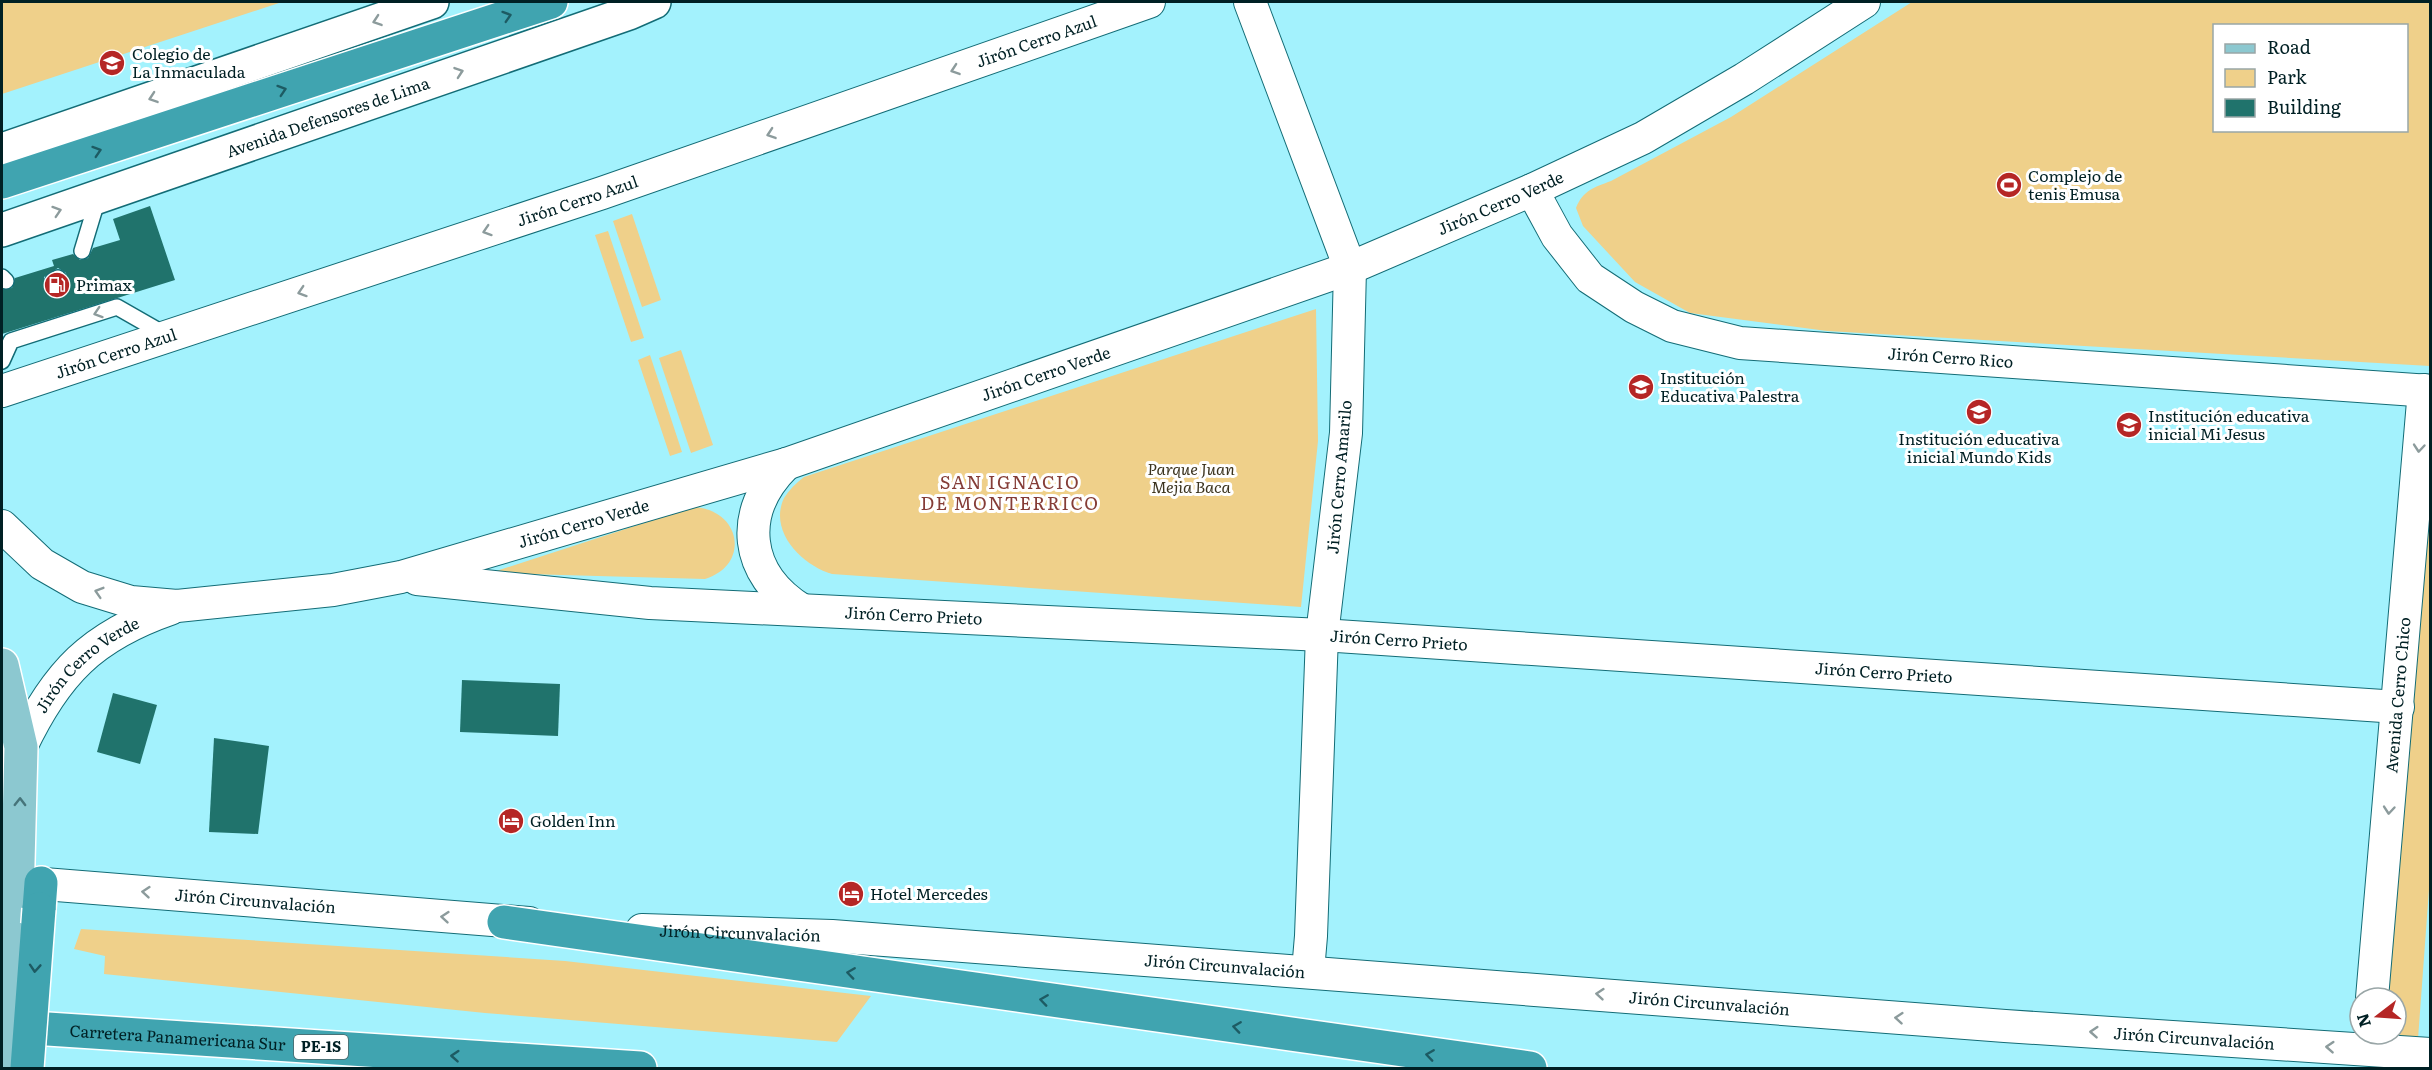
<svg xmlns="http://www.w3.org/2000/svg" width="2432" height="1070" font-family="Literata,serif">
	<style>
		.green { fill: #efd08a; fill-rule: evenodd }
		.building { fill: #20736c; fill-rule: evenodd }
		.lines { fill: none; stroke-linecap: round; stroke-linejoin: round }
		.service-casing { stroke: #136c76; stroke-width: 18 }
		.minor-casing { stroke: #136c76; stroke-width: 34 }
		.secondary-casing { stroke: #136c76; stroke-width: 36 }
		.primary-casing { stroke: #fff; stroke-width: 36 }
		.motorway-casing { stroke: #fff; stroke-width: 36 }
		.service { stroke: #fff; stroke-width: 15 }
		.minor { stroke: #fff; stroke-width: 32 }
		.secondary { stroke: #fff; stroke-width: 33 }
		.primary { stroke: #8cc8d0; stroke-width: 33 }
		.motorway { stroke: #40a4b0; stroke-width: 33 }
		.primary-bridge-casing { stroke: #fff; stroke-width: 36; stroke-linecap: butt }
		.motorway-bridge-casing { stroke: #fff; stroke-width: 36; stroke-linecap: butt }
		.primary-bridge { stroke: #8cc8d0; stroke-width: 33 }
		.motorway-bridge { stroke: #40a4b0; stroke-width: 33 }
		.oneway { stroke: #1d5b63 }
		.oneway2 { stroke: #8c9b9c }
		.oneway3 { stroke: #46747a }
		.labels { text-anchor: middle; stroke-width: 6; stroke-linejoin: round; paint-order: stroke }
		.shield { fill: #fff; stroke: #4c6366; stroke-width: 1.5 }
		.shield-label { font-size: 15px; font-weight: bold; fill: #002024 }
		.street-label { font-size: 16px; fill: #002024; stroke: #fff }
		.poi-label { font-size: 16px; fill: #002024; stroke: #fff; text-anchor: start }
		.park-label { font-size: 16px; font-style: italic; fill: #3b331e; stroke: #fff }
		.neighbourhood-label { font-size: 18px; letter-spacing: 1.5px; fill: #853d37; stroke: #fff }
	</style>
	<rect width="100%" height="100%" fill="#a3f2fd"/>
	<!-- green -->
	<g class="green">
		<path d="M 2,2 L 282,2 L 2,94 Z"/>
		<path d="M 1912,2 L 2430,2 L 2430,366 L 1827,331 L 1690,313 L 1635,282 L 1583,226 L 1576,208 C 1583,190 1595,187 1611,181 L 1731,117 ZM 2214,26 L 2406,26 L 2406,130 L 2214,130 Z"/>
		<path d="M 632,214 L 661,300 L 642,307 L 613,221 Z"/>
		<path d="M 608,231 L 644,338 L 631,342 L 595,235 Z"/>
		<path d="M 1316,309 L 1318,441 L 1301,607 L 832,574 C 803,566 768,532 784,498 C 789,490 796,483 804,477 Z"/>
		<path d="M 681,350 L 713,445 L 691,453 L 659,358 Z"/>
		<path d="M 650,355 L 682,452 L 670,456 L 638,360 Z"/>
		<path d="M 2430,459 L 2430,876 L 2418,1039 L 2385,1036 L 2396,1034 L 2396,998 L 2388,998 Z"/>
		<path d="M 693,507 C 741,509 751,565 705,579 L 490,573 Z"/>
		<path d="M 81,929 L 565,961 L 871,996 L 837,1042 L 485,1013 L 104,974 L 105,956 L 74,949 Z"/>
	</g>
	<!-- building -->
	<g class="building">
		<path d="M 150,206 L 175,280 L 2,334 L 2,289 L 12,288 L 15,278 L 54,266 L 52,260 L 73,254 L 80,260 L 88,258 L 93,248 L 120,240 L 113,219 ZM 58,268 L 66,273 L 67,282 L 58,289 L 49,290 L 44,285 L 44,277 Z"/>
		<path d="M 462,680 L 560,684 L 558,736 L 460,732 Z"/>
		<path d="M 113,693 L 157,705 L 140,764 L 97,752 Z"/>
		<path d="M 214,738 L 269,746 L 258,834 L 209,832 Z"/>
	</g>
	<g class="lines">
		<!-- service casing -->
		<g class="service-casing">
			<g id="service">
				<path d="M 82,251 L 98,198"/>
				<path d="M 2,277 L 6,281"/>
				<path d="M 53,281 L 58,278"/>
				<path d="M 2,361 L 11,341 L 117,307 L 166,335"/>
			</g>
		</g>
		<!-- minor casing -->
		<g class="minor-casing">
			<g id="minor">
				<path d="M 1250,2 L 1350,268 L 1346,433 L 1322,635 L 1311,936 L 1308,971"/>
				<path id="s1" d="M 1532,190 L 1557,236 L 1590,278 L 1634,307 L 1672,326 L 1740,343 L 2430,391"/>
				<path id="s2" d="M 2,391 L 602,193 L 1149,2"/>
				<path d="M 786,464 C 737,512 744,574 802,610"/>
				<path id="s3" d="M 2,526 L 42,564 L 82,587 L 131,602 L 177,606 L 333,590 L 401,577 L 786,464 L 1350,268 L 1532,190 L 1643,138 L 1744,79 L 1864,2"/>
				<path id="s4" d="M 417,579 L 650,603 L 1322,635 L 2398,707"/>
				<path id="s5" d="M 21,747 C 56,673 92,636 170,609"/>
				<path id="s6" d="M 19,882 L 529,923"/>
				<path id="s7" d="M 642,930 L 832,936 L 2005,1026 L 2430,1054"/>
				<path id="s8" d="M 2372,998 L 2424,390"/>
			</g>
		</g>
		<!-- secondary casing -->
		<g class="secondary-casing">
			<g id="secondary">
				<path d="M 2,150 L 432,2"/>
				<path id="s9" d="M 2,230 L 629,13 L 654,2"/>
			</g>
		</g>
		<!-- primary casing -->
		<g class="primary-casing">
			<path id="primary" d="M 2,665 L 21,747 L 16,939"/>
		</g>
		<!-- motorway casing -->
		<g class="motorway-casing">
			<g id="motorway">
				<path d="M 2,182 L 551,2"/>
				<path d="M 39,909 L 41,883"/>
				<path d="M 504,922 L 1530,1068"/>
				<path id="s10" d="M 2,1026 L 640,1068"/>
			</g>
		</g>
		<!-- service -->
		<use href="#service" class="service"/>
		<!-- minor -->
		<use href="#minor" class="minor"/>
		<!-- secondary -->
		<use href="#secondary" class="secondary"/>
		<!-- primary -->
		<use href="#primary" class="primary"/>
		<!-- motorway -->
		<use href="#motorway" class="motorway"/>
		<!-- primary-bridge casing -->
		<g class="primary-bridge-casing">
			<path id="primary-bridge" d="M 6,1068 L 16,939"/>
		</g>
		<!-- motorway-bridge casing -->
		<g class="motorway-bridge-casing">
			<path id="motorway-bridge" d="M 27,1068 L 39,909"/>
		</g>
		<!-- primary-bridge -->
		<use href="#primary-bridge" class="primary-bridge"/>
		<!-- motorway-bridge -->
		<use href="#motorway-bridge" class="motorway-bridge"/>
	</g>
	<!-- one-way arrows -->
	<defs><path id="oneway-chevron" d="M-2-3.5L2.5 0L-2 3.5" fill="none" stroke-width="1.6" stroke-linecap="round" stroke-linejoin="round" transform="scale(1.5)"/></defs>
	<g class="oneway">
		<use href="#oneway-chevron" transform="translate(507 16) rotate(-18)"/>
		<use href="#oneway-chevron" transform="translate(282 90) rotate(-18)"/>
		<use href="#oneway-chevron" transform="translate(97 151) rotate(-18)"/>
		<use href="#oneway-chevron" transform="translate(35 968) rotate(94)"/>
		<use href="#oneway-chevron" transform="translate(851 973) rotate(-172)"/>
		<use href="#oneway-chevron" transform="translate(1044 1000) rotate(-172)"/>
		<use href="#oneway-chevron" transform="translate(1237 1027) rotate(-172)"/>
		<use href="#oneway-chevron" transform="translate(1430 1055) rotate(-172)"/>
		<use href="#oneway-chevron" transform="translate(455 1056) rotate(-176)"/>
	</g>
	<g class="oneway2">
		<use href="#oneway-chevron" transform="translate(377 21) rotate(161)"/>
		<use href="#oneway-chevron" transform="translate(955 70) rotate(161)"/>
		<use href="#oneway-chevron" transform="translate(459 72) rotate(-19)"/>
		<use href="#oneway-chevron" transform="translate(153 98) rotate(161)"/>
		<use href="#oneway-chevron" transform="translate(771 134) rotate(161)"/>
		<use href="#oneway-chevron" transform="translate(57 211) rotate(-18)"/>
		<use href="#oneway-chevron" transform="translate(487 231) rotate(162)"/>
		<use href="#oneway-chevron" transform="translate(302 292) rotate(162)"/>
		<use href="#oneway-chevron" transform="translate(98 313) rotate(162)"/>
		<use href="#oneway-chevron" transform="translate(2419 448) rotate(95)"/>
		<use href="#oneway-chevron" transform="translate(99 592) rotate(-163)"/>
		<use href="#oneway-chevron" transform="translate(2389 810) rotate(95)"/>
		<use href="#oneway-chevron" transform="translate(146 892) rotate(-175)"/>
		<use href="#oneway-chevron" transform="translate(445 917) rotate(-175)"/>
		<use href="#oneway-chevron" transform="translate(1600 994) rotate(-175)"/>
		<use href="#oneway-chevron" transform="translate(1899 1018) rotate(-175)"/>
		<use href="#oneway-chevron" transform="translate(2094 1032) rotate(-176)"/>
		<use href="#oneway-chevron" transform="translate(2330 1047) rotate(-176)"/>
	</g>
	<use class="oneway3" href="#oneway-chevron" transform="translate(20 802) rotate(-89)"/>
	<!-- icons -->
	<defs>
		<g id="school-disc" transform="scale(1.35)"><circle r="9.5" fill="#b52625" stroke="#fff"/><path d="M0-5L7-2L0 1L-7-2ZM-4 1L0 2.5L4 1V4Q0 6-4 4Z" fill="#fff"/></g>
		<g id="stadium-disc" transform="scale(1.35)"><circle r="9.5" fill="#b52625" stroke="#fff"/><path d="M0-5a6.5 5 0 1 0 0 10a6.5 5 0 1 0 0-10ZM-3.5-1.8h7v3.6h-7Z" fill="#fff"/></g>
		<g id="fuel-disc" transform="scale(1.35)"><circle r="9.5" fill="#b52625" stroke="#fff"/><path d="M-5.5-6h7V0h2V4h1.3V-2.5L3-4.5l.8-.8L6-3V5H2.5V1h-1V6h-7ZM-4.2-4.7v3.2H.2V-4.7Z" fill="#fff"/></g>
		<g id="hotel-disc" transform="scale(1.35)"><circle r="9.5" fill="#b52625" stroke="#fff"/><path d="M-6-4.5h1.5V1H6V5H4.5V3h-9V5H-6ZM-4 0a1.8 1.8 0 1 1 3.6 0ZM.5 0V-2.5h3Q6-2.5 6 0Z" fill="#fff"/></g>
	</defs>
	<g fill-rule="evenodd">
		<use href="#school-disc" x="112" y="63"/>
		<use href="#stadium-disc" x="2009" y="185"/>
		<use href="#fuel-disc" x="57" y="285"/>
		<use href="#school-disc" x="1641" y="387"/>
		<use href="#school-disc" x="1979" y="412"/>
		<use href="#school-disc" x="2129" y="425"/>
		<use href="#hotel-disc" x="511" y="821"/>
		<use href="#hotel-disc" x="851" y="894"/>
	</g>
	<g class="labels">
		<!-- shield labels -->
		<rect class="shield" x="294" y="1035" width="54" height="24" rx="4.5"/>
		<g class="shield-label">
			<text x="321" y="1052">PE-1S</text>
		</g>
		<!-- street labels -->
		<g class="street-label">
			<text dy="6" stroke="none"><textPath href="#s2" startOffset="1092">Jirón Cerro Azul</textPath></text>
			<text dy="6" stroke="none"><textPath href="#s9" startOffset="345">Avenida Defensores de Lima</textPath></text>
			<text dy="6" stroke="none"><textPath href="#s2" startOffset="606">Jirón Cerro Azul</textPath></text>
			<text dy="6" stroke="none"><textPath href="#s3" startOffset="1587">Jirón Cerro Verde</textPath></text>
			<text dy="6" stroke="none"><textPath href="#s2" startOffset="120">Jirón Cerro Azul</textPath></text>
			<text dy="6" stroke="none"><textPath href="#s1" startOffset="482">Jirón Cerro Rico</textPath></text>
			<text dy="6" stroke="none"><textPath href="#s3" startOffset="1101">Jirón Cerro Verde</textPath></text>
			<text transform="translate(1339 477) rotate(-85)" y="6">Jirón Cerro Amarilo</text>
			<text dy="6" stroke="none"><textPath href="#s3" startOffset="615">Jirón Cerro Verde</textPath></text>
			<text dy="6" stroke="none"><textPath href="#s4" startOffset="498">Jirón Cerro Prieto</textPath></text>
			<text dy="6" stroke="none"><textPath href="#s4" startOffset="984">Jirón Cerro Prieto</textPath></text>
			<text dy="6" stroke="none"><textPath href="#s5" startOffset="108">Jirón Cerro Verde</textPath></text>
			<text dy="6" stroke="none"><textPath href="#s4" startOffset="1470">Jirón Cerro Prieto</textPath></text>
			<text dy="6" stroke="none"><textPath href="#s8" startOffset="304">Avenida Cerro Chico</textPath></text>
			<text dy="6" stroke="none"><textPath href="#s6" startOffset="237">Jirón Circunvalación</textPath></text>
			<text dy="6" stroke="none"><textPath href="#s7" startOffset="98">Jirón Circunvalación</textPath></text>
			<text dy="6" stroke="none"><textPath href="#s7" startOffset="584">Jirón Circunvalación</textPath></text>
			<text dy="6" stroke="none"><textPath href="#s7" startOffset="1070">Jirón Circunvalación</textPath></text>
			<text dy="6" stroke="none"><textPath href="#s10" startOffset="176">Carretera Panamericana Sur</textPath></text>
			<text dy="6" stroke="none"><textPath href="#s7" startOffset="1556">Jirón Circunvalación</textPath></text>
		</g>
		<!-- poi labels -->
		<g class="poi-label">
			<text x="132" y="60">Colegio de<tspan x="132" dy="18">La Inmaculada</tspan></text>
			<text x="2028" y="182">Complejo de<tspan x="2028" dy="18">tenis Emusa</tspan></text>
			<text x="76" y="291">Primax</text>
			<text x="1660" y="384">Institución<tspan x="1660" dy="18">Educativa Palestra</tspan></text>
			<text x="2148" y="422">Institución educativa<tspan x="2148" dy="18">inicial Mi Jesus</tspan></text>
			<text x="1979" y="445" text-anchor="middle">Institución educativa<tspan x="1979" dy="18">inicial Mundo Kids</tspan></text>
			<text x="530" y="827">Golden Inn</text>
			<text x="870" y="900">Hotel Mercedes</text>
		</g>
		<!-- park labels -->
		<g class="park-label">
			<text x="1191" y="475">Parque Juan<tspan x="1191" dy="18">Mejia Baca</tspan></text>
		</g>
		<!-- neighbourhood labels -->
		<g class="neighbourhood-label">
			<text x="1010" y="489">SAN IGNACIO<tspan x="1010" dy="21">DE MONTERRICO</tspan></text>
		</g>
	</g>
	<!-- border -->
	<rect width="2432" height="1070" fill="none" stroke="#002024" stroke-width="6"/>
	<!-- legend -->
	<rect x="2213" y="24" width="195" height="108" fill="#ffffff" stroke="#99a6a7" stroke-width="1.5"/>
	<rect x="2225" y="44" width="30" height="9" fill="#8cc8d0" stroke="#99a6a7" stroke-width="1.5"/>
	<text x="2267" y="54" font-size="18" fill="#002024">Road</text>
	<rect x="2225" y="69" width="30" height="18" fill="#efd08a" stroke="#99a6a7" stroke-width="1.5"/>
	<text x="2267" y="84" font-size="18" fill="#002024">Park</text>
	<rect x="2225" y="99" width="30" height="18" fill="#20736c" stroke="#99a6a7" stroke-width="1.5"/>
	<text x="2267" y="114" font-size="18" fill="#002024">Building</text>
	<!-- north arrow -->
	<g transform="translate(2378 1016) rotate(253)"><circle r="28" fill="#ffffff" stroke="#99a6a7" stroke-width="1.5"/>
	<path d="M0-4.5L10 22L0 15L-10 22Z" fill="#b52625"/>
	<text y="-9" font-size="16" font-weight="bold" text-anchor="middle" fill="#002024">N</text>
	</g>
</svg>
